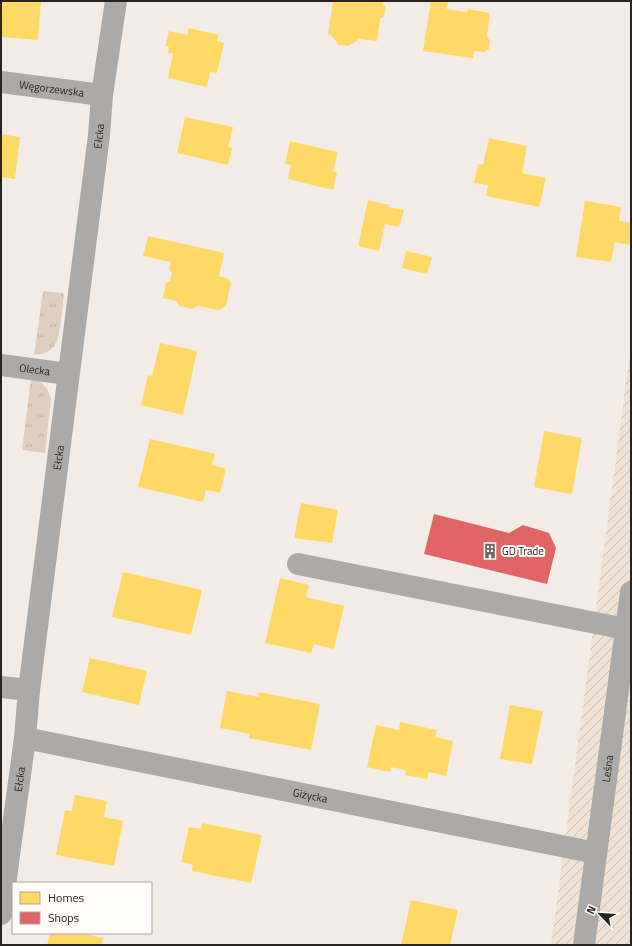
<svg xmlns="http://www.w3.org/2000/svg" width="632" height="946" font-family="'Titillium Web',sans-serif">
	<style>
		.industrial { fill: url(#industrial-furrows) }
		.grass { fill: url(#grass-tufts) }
		.homes { fill: #ffd966 }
		.shops { fill: #e06666 }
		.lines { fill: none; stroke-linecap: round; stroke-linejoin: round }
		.minor { stroke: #acaaa8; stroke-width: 22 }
		.labels { text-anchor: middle; stroke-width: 4; stroke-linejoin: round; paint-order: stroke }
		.street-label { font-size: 11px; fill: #28231f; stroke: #fefbf8 }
		.poi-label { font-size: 11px; fill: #28231f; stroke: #fefbf8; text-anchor: start }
	</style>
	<defs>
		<pattern id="industrial-furrows" width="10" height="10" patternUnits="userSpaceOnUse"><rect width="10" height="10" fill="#efe1d4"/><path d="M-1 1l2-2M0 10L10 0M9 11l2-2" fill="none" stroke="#cdc1b6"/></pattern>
		<pattern id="grass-tufts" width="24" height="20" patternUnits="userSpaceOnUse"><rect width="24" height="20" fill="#e0cfc1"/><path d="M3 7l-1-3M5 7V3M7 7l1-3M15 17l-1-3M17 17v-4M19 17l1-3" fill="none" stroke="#c0b1a5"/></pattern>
	</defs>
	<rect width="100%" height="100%" fill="#f3ece6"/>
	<!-- industrial -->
	<path class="industrial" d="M 631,346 L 631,945 L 551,945 Z"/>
	<!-- grass -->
	<g class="grass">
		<path d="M 43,291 L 64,293 C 63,303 62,312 61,322 C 58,341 57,353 34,355 Z"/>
		<path d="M 31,379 L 41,382 L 47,389 L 51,399 L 45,453 L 22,450 Z"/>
	</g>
	<!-- homes -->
	<g class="homes">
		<path d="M 1,1 L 41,1 L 38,40 L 1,37 Z"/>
		<path d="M 333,1 L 383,1 L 383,4 L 386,8 L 384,16 L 380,19 L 377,41 L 359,39 L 349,46 L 339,45 L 331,35 L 328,34 Z"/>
		<path d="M 431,1 L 448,1 L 447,9 L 467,12 L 468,9 L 490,13 L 487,36 L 490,41 L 489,49 L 484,52 L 474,51 L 473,58 L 423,51 Z"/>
		<path d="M 189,28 L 219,35 L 217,41 L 224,43 L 217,73 L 210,72 L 207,87 L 168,78 L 173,54 L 168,53 L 169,47 L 165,46 L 169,31 L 187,35 Z"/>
		<path d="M 185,117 L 233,127 L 228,147 L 232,148 L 228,165 L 177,153 Z"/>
		<path d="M 1,134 L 20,137 L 15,179 L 1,177 Z"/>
		<path d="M 489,138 L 527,146 L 522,173 L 546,178 L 539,207 L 486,196 L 488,185 L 474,183 L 478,164 L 483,165 Z"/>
		<path d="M 290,141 L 338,152 L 333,172 L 337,172 L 333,190 L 288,179 L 291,165 L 285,164 Z"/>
		<path d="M 368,200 L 389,205 L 388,207 L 404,210 L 399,227 L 385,224 L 379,251 L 358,246 Z"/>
		<path d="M 585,201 L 621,207 L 619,221 L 631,223 L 631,245 L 615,242 L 611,262 L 576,257 Z"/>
		<path d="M 148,236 L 224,253 L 219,276 L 227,278 L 231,283 L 226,306 L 219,310 L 198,306 L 193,309 L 179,306 L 177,301 L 163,298 L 166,283 L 170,281 L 172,273 L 169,269 L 171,262 L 143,256 Z"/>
		<path d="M 406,251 L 432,257 L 427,274 L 402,268 Z"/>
		<path d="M 160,343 L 197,351 L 183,415 L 141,405 L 148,375 L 152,376 Z"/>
		<path d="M 544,431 L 582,438 L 572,494 L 534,487 Z"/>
		<path d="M 150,439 L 215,454 L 212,465 L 226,469 L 220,493 L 206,490 L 203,502 L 138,487 Z"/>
		<path d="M 301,503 L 338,510 L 332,543 L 294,538 Z"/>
		<path d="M 123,572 L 202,590 L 191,635 L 112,617 Z"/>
		<path d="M 280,578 L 309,585 L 306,597 L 344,606 L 334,649 L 314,644 L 311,653 L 265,643 Z"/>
		<path d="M 90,658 L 147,671 L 139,705 L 82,692 Z"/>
		<path d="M 227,691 L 258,697 L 259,692 L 320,704 L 311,750 L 249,738 L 249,734 L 220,728 Z"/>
		<path d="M 510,705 L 543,711 L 532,764 L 500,759 Z"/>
		<path d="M 400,722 L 437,730 L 435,737 L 453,741 L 446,776 L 429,772 L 427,779 L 405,775 L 406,770 L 391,767 L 390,772 L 367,767 L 376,725 L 399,730 Z"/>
		<path d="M 75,795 L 107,801 L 104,817 L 123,821 L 114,866 L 56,855 L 65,810 L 72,811 Z"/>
		<path d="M 202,823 L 262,835 L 251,883 L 192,871 L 193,865 L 181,862 L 189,827 L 201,829 Z"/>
		<path d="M 411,900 L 458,910 L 450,945 L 401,945 Z"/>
		<path d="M 50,933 L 79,933 L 103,938 L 102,945 L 47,945 Z"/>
	</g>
	<!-- shops -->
	<path class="shops" d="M 434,514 L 509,533 L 523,525 L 549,533 L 556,548 L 547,584 L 424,554 Z"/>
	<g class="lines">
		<!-- minor -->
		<g class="minor">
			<path id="s1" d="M 1,82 L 102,95"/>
			<path id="s2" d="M 1,365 L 68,374"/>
			<path d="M 298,564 L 626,629"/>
			<path d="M 1,687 L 29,690"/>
			<path id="s3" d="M 25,738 L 596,853"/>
			<path id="s4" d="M 1,914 L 25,738 L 29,690 L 99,135 L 102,95 L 116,1"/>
			<path id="s5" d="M 584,945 L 631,592"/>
		</g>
	</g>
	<!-- icons -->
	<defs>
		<g id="building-bare" transform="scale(1.2)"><path d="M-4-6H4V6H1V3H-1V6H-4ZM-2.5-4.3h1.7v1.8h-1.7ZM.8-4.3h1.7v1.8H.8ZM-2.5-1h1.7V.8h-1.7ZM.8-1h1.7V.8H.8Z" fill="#6f6965" stroke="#fefbf8" stroke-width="2.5" paint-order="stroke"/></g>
	</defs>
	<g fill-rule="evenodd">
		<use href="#building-bare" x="490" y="551"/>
	</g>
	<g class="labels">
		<!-- street labels -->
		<g class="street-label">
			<text dy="4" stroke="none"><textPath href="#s1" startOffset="51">Węgorzewska</textPath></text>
			<text dy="4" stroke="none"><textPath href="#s4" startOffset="784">Ełcka</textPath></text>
			<text dy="4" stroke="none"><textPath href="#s2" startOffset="34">Olecka</textPath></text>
			<text dy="4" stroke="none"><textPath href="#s4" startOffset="460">Ełcka</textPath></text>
			<text dy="4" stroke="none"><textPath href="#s5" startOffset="178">Leśna</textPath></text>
			<text dy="4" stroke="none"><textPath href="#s4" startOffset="136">Ełcka</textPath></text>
			<text dy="4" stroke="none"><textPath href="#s3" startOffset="291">Giżycka</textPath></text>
		</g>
		<!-- poi labels -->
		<g class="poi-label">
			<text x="502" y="555">GD Trade</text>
		</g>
	</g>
	<!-- border -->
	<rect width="632" height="946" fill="none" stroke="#28231f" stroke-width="4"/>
	<!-- legend -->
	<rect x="12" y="882" width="140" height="52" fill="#fefbf8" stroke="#a8a5a1"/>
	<rect x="20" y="892" width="20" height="12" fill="#ffd966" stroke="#a8a5a1"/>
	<text x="48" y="902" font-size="12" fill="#28231f">Homes</text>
	<rect x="20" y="912" width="20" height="12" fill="#e06666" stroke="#a8a5a1"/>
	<text x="48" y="922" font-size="12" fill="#28231f">Shops</text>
	<!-- north arrow -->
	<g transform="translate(600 914) rotate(295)" stroke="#fefbf8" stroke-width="3" paint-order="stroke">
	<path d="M0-3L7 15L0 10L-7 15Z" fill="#28231f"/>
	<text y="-6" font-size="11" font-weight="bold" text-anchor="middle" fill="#28231f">N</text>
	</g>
</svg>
